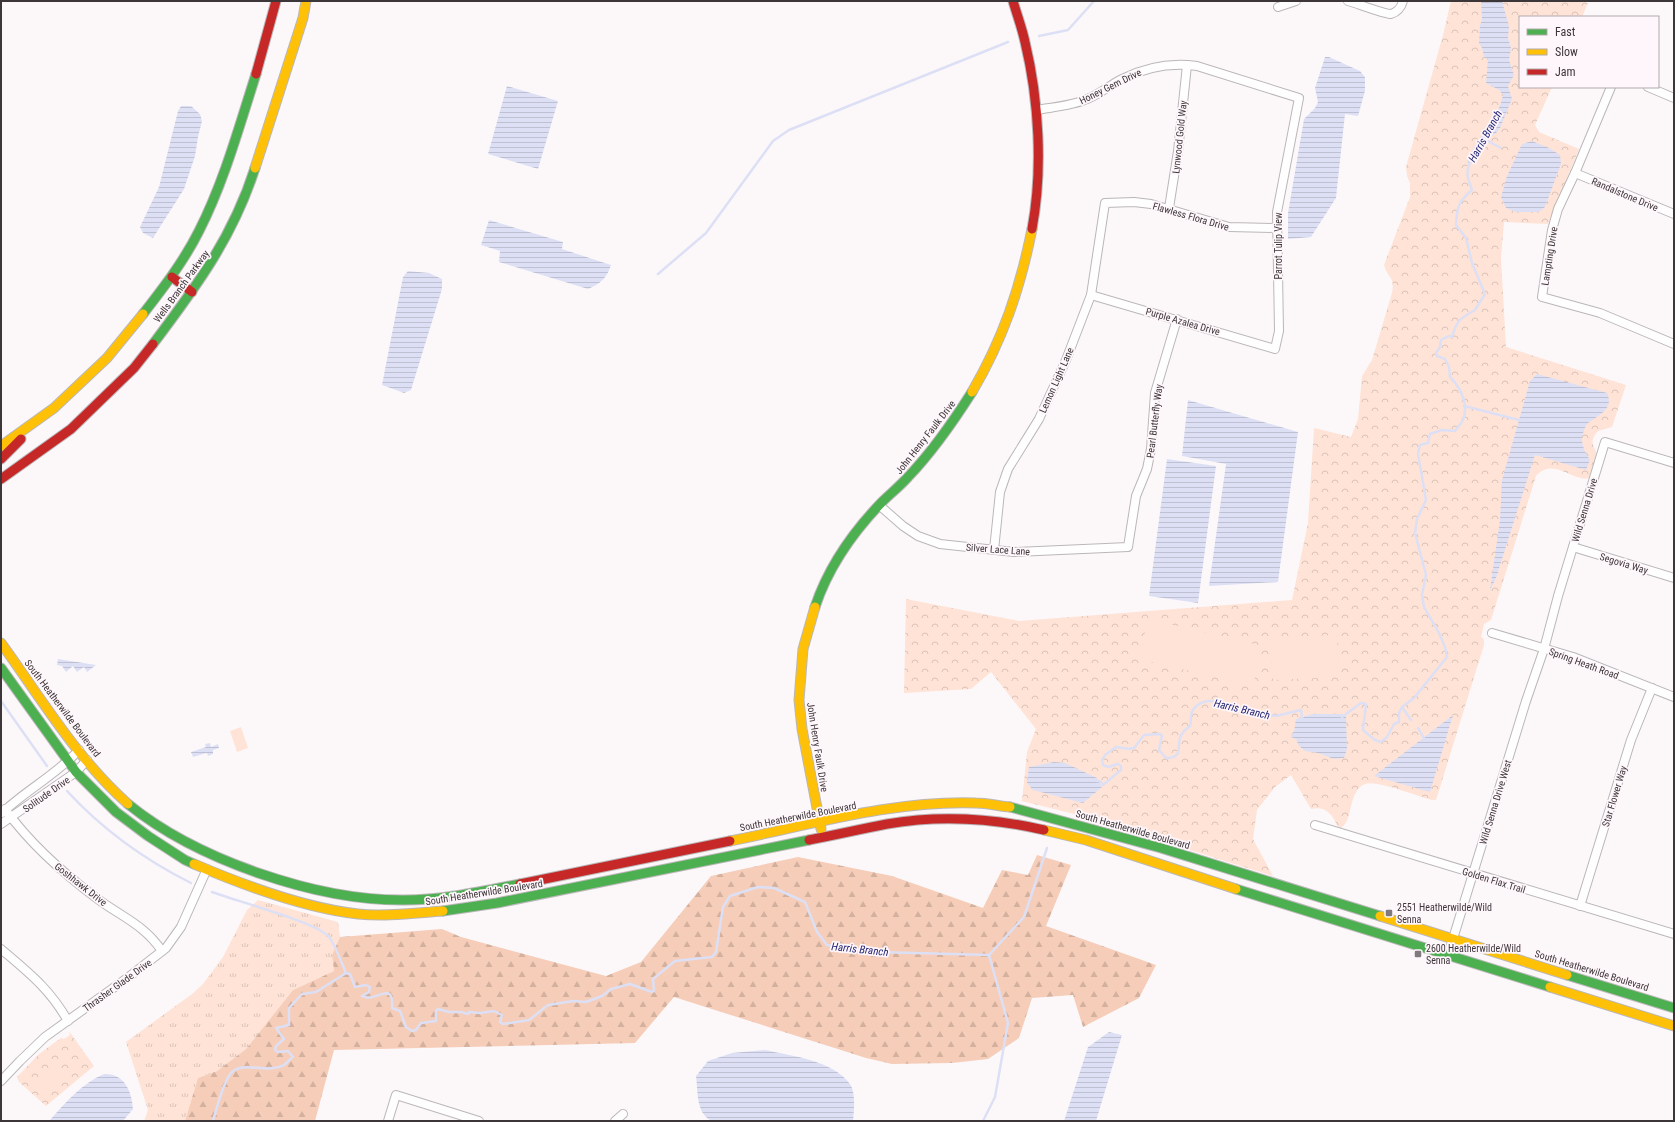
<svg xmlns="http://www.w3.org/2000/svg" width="1675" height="1122" font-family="'Roboto Condensed',sans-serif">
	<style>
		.grass { fill: url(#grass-tufts) }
		.forest { fill: url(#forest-firs) }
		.park { fill: url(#park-crowns) }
		.pitch { fill: #fee3d6 }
		.water { fill: url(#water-rules) }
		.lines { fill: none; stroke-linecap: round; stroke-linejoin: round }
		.stream { stroke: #dde0f5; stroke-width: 2.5 }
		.street-casing { stroke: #bbb7b9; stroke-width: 10 }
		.fast-casing { stroke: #bbb7b9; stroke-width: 11 }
		.slow-casing { stroke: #bbb7b9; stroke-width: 11 }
		.jam-casing { stroke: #bbb7b9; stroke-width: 11 }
		.street { stroke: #fffefe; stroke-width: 8 }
		.fast { stroke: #4caf50; stroke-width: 9 }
		.slow { stroke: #ffc107; stroke-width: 9 }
		.jam { stroke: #c62828; stroke-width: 9 }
		.poi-dot { fill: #7f7a7d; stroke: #fef6fa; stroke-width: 1.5 }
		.labels { text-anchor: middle; stroke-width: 3.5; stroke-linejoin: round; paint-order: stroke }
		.street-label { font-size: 10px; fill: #3c3639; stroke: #fef6fa }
		.poi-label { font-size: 10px; fill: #3c3639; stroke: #fef6fa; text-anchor: start }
		.water-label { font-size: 11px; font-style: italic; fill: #262877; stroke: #fef6fa }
	</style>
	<defs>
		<pattern id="grass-tufts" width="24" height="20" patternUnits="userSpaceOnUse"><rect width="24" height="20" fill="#fee3d6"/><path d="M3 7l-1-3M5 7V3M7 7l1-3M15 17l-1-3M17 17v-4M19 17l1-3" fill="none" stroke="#dbc3b8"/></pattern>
		<pattern id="forest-firs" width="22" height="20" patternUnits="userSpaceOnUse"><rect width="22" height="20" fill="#f6cdb8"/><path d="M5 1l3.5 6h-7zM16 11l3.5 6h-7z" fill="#d4b19f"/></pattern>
		<pattern id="park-crowns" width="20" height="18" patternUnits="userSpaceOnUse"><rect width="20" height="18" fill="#fee3d6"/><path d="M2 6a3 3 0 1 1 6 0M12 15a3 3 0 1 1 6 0" fill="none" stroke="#dbc3b8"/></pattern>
		<pattern id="water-rules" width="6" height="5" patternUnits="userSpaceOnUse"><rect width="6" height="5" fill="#dde0f5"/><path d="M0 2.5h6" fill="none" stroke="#bfc1d3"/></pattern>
	</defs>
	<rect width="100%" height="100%" fill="#fcf8fa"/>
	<!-- grass -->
	<path class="grass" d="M 258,900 L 338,922 L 340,937 L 332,955 L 334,971 L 293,990 L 246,1049 L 217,1071 L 198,1078 L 185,1121 L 144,1121 L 148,1110 L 126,1042 L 192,994 L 203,984 L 223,957 L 247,910 Z"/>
	<!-- forest -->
	<path class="forest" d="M 1037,855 L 1071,865 L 1046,926 L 1156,965 L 1139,998 L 1083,1027 L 1073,995 L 1032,998 L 1019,1038 L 988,1059 L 952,1063 L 892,1064 L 866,1058 L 674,997 L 635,1043 L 334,1050 L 315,1121 L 185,1121 L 198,1078 L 217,1071 L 246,1049 L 293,990 L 334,971 L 332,955 L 340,937 L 442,929 L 461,937 L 606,976 L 641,962 L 711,876 L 798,857 L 892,876 L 983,908 L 1002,870 L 1028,875 Z"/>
	<!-- park -->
	<g class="park">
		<path d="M 1451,1 L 1582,1 L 1588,3 L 1582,17 L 1520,17 L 1520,87 L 1552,87 L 1535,125 L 1539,132 L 1579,149 L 1548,224 L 1504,222 L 1501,258 L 1506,347 L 1626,385 L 1612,427 L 1598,431 C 1586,445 1598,447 1597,458 C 1597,464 1593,471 1592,477 C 1576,486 1554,455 1536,476 L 1491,620 L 1484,624 L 1481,637 L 1484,639 L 1484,645 L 1437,797 L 1436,800 L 1431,800 C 1417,796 1376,780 1365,784 C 1347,791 1354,823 1340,828 L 1338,827 C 1332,814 1326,806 1311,809 L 1291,775 L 1275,787 L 1257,810 L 1253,839 L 1273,876 L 1078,815 L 1022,801 L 1027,752 L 1036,729 L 991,672 L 971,689 L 904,693 L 906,599 L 1019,621 L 1292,600 L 1308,523 L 1314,428 L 1351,437 L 1358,419 L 1362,376 L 1372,360 L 1392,293 C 1395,276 1388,279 1384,265 L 1410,197 L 1410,183 L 1407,176 L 1406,167 L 1443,35 Z"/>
		<path d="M 69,1031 L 94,1066 L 46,1106 L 19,1082 L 17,1077 L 39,1054 L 61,1038 L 64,1039 L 70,1035 Z"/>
	</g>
	<!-- pitch -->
	<g class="pitch">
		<path d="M 1148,619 L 1262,646 L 1253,686 L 1139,659 Z"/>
		<path d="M 1337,635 L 1339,677 L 1273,680 L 1270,638 Z"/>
		<path d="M 241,727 L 248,748 L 237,752 L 230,731 Z"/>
		<path d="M 55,1065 L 67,1077 L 47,1097 L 35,1086 Z"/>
	</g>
	<!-- water -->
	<g class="water">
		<path d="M 1481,1 L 1502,1 L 1509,27 L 1508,38 L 1511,48 L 1509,60 L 1514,75 L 1508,86 L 1512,99 L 1500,128 L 1496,133 L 1486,140 L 1471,164 L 1467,162 C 1475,139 1498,121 1503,95 L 1499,90 L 1486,83 L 1488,59 L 1484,57 L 1482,48 L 1479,43 L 1480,26 L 1482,19 Z"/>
		<path d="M 1325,57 L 1329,57 L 1360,71 L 1365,77 L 1365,91 L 1358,116 L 1345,114 L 1336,198 L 1311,237 L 1288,239 L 1288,213 L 1304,119 L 1315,108 L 1318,102 L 1315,88 Z"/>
		<path d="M 507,86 L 558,101 L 538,169 L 488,154 Z"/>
		<path d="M 181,106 L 191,106 L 200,114 L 202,121 L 198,137 L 195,156 L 184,189 L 153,238 L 143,233 L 140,227 L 159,187 L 178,111 Z"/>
		<path d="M 1532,141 L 1549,148 L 1560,155 L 1561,164 L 1545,207 L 1539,212 L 1516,212 L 1506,208 L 1501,197 L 1507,176 L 1522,144 Z"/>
		<path d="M 489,220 L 563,242 L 562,249 L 611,265 C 607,278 600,284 588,289 L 499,262 L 500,251 L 481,245 Z"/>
		<path d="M 408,271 L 429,273 L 442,279 L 442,289 L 411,390 L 404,393 L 382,385 L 403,277 Z"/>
		<path d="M 1537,374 L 1607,393 C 1615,410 1596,416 1587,424 C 1585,427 1582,435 1582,439 C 1582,447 1586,453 1590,460 L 1586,470 L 1535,455 L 1496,578 L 1490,590 L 1500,520 L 1502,480 L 1530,381 Z"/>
		<path d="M 1188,400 L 1298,432 L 1278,582 L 1209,586 L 1226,464 L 1182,456 Z"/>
		<path d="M 1167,459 L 1216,466 L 1198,603 L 1149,596 Z"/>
		<path d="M 58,659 L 96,665 L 87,672 L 84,667 L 77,672 L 73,666 L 66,672 L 62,666 L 57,665 Z"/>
		<path d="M 1312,714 L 1342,714 L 1346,717 L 1347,749 L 1344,758 L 1334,759 L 1318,753 L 1305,751 L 1299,746 L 1296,739 L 1291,737 L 1291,735 L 1294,732 L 1296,719 Z"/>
		<path d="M 1453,715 L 1430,792 L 1374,776 Z"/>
		<path d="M 210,743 L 211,747 L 218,744 L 219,748 L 213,750 L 213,754 L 208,756 L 207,753 L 193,757 L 191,752 L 206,747 L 205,744 Z"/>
		<path d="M 1054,762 L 1065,763 L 1097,778 L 1102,787 L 1083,803 L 1033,790 L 1027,783 L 1029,767 Z"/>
		<path d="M 1109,1032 L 1122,1035 L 1096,1121 L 1064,1121 L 1088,1047 Z"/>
		<path d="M 765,1050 C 791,1056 833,1060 850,1084 C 856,1093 854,1111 853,1121 L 712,1121 C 696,1114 698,1092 696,1076 L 708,1061 L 732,1053 Z"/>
		<path d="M 104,1074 C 124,1073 132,1091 133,1109 L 123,1121 L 49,1121 C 66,1102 81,1084 104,1074 Z"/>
	</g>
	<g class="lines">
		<!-- stream -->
		<g class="stream">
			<path d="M 1039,36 L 1068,30 L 1094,1"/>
			<path d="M 1484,139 L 1501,148"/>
			<path d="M 658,274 L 706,233 L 773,141 L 789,130 L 1008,42"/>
			<path d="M 1464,406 L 1523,421"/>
			<path d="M 1,701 L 47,766"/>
			<path d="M 1402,707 L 1411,720"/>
			<path d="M 1342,717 L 1361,703 L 1366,704 L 1363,730 L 1375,740 L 1381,742 L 1387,737 L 1394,724 L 1399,722 L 1399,713 L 1402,707 L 1414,698 L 1447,657 L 1445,647 L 1439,633 L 1424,607 L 1422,595 L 1426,575 L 1415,533 L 1417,519 L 1426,500 L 1418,454 L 1420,445 L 1428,443 L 1430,434 L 1442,430 L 1455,431 C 1457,428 1461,424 1463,420 C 1469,405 1461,388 1450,377 L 1449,367 L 1445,359 L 1437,356 L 1436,353 L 1440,347 L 1441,340 L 1449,336 L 1452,337 C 1457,320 1459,319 1475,310 L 1485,294 L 1472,263 L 1466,238 L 1456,225 C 1457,207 1458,202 1472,190 C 1468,179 1465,173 1470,162"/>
			<path d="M 1418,728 L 1425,740"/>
			<path d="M 1097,781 L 1100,781 L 1103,785 L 1121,770 L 1121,766 L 1118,764 L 1108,767 L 1103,765 L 1102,760 L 1105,755 L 1116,747 L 1130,749 L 1134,748 L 1144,735 L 1160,734 L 1162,736 L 1159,750 L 1166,758 C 1183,758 1177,748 1180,738 C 1182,732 1185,730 1190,726 C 1191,722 1191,720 1191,716 C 1192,706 1203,700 1213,701 L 1261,714 L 1276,716 L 1301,710 L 1302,717 L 1303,719"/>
			<path d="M 67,791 C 102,829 145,860 191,883"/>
			<path d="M 212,892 C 233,900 319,923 329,937 C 336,946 341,962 346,973"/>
			<path d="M 989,955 L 1024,917 L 1047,848"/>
			<path d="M 213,1121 C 216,1110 225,1078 232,1072 C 244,1061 268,1074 284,1065 C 287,1063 290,1059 293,1057 L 288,1051 L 278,1052 L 275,1050 L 276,1046 L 284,1039 L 276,1028 L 289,1025 L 289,1008 L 302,994 L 316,992 L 346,973 L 350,974 L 355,987 L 366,985 L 370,987 L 369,992 L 362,996 C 375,1004 394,978 392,1008 L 400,1011 L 406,1027 L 412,1031 L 416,1030 L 421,1023 L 436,1021 L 436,1011 L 438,1009 L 449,1012 L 461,1012 L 468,1014 L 469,1012 L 480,1013 L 494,1011 L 502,1015 L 500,1022 L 503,1024 L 529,1020 L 548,1005 L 573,1001 L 586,1002 L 602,996 L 611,989 L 630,984 L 652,992 L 654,991 L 653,979 L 675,961 L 712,957 L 716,952 L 723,907 L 730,896 L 758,887 L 774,888 L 805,902 L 817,932 L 827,945 L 878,952 L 989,955"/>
			<path d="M 983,1121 L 995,1097 L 1008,1023 L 989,955"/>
		</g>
		<!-- street casing -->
		<g class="street-casing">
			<g id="street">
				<path d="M 1348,1 C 1356,3 1384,14 1391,14 C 1398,12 1401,8 1403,1"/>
				<path d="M 1278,7 L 1296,1"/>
				<path d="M 1611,87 L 1575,173 L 1558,209 L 1552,230 L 1542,297 L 1600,313 L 1674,344"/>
				<path d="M 1648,87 L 1674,98"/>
				<path d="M 1036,110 C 1053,107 1072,106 1087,99 C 1100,94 1110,85 1122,79 C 1146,67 1170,62 1197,66 L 1299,98 L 1277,212 L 1279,331 L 1275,349 L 1091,295"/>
				<path d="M 1575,173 L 1674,214"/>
				<path d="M 1169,208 L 1178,151 L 1187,65"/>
				<path d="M 879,505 L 903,526 L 918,536 L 940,544 L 1014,552 L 1128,547 L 1136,496 L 1147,469 L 1151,449 L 1155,393 L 1177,319"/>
				<path d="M 1573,547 L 1674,578"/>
				<path d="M 994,550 L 1000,492 L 1008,469 L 1039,419 L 1066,360 L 1091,295 L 1105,203 L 1134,202 L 1151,204 L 1229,227 L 1278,228"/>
				<path d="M 1492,633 L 1573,657 L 1674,697"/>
				<path d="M 5,809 C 31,845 64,874 99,900 C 124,918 144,925 162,951"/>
				<path d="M 2,813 C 26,790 56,775 79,750"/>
				<path d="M 1,824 L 76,772 L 87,760"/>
				<path d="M 1315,825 L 1674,934"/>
				<path d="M 1580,906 L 1631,740 L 1652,688"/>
				<path d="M 1,949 C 29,973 49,988 68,1021"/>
				<path d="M 1448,955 L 1526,701 L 1544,649 L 1558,596 L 1605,442 L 1674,463"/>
				<path d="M 1,1081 L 20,1061 L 45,1037 L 130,976 L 166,948 L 181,927 L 207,869"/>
				<path d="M 388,1121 L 396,1095 L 479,1121"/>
				<path d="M 615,1121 L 623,1114"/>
			</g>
		</g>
		<!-- fast casing -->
		<g class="fast-casing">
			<g id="fast">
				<path d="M 143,314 C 164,287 184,261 199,231 C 224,182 239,127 256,74"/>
				<path d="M 153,344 C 196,287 233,237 255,168"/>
				<path d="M 815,607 C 828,568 853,532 882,502 C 890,494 900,486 908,477 C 932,452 953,422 972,392"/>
				<path d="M 1,668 L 76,772 L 116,812 L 148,836 L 185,860 L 194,864"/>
				<path d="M 128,804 C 197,860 317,901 405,900 C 444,900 482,891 520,884"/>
				<path d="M 1010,807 L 1161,848 L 1380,916"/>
				<path d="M 1236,889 L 1550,987"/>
				<path d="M 443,911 L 497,903 L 809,840"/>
				<path d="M 1567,975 L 1674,1008"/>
			</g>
		</g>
		<!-- slow casing -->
		<g class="slow-casing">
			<g id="slow">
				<path d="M 255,168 L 303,18 L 306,1"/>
				<path d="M 972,392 C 1003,339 1020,289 1032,229"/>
				<path d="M 1,446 L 54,408 L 107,358 L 143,314"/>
				<path d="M 815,607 L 803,649 L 799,700 L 802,729 L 821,829"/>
				<path d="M 1,643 C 41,698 77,759 128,804"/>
				<path d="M 1044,830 L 1086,840 L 1236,889"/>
				<path d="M 730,841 C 810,825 894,800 976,803 C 987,803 999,806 1010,807"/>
				<path d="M 194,864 C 243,885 304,908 358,914 C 386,917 415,913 443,911"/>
				<path d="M 1380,916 L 1567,975"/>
				<path d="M 1550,987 L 1674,1026"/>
			</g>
		</g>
		<!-- jam casing -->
		<g class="jam-casing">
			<g id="jam">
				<path d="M 1013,1 C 1017,15 1022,28 1025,42 C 1039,100 1043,170 1032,229"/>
				<path d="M 256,74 L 276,1"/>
				<path d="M 172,277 L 192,292"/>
				<path d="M 1,459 L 21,439"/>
				<path d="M 1,479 L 71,429 L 134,368 L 153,344"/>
				<path d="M 809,840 C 835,835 861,829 887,824 C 939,815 992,818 1044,830"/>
				<path d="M 520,884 L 730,841"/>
			</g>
		</g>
		<!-- street -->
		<use href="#street" class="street"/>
		<!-- fast -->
		<use href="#fast" class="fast"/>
		<!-- slow -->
		<use href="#slow" class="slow"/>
		<!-- jam -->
		<use href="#jam" class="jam"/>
	</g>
	<!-- markers -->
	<g class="poi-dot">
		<rect x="1385" y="909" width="8" height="8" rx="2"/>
		<rect x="1414" y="950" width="8" height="8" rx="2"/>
	</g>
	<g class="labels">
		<!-- street labels -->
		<g class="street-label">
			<text transform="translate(1110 86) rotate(-26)" y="4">Honey Gem Drive</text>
			<text transform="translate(1179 137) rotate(-84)" y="4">Lynwood Gold Way</text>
			<text transform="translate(1625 194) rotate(23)" y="4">Randalstone Drive</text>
			<text transform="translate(1191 216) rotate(16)" y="4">Flawless Flora Drive</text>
			<text transform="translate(1278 246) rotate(-90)" y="4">Parrot Tulip View</text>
			<text transform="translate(1549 256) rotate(-81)" y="4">Lampting Drive</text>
			<text transform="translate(181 286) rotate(-54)" y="4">Wells Branch Parkway</text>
			<text transform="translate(1183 321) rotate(16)" y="4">Purple Azalea Drive</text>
			<text transform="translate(1056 380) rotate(-66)" y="4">Lemon Light Lane</text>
			<text transform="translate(1154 421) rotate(-83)" y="4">Pearl Butterfly Way</text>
			<text transform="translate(925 437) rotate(-52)" y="4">John Henry Faulk Drive</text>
			<text transform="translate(1584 510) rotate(-73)" y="4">Wild Senna Drive</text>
			<text transform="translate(998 549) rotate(4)" y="4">Silver Lace Lane</text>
			<text transform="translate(1624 563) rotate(17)" y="4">Segovia Way</text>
			<text transform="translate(1584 663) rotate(20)" y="4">Spring Heath Road</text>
			<text transform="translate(63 708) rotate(53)" y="4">South Heatherwilde Boulevard</text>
			<text transform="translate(818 747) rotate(81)" y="4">John Henry Faulk Drive</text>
			<text transform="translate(46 794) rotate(-35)" y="4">Solitude Drive</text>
			<text transform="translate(1614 796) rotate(-73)" y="4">Star Flower Way</text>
			<text transform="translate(1495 802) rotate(-73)" y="4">Wild Senna Drive West</text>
			<text transform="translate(798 816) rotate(-11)" y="4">South Heatherwilde Boulevard</text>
			<text transform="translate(1133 829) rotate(16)" y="4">South Heatherwilde Boulevard</text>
			<text transform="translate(1494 880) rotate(17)" y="4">Golden Flax Trail</text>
			<text transform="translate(81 884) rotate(38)" y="4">Goshhawk Drive</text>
			<text transform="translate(484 892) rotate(-9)" y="4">South Heatherwilde Boulevard</text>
			<text transform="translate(1592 970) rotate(17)" y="4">South Heatherwilde Boulevard</text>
			<text transform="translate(117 985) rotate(-36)" y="4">Thrasher Glade Drive</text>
		</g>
		<!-- poi labels -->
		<g class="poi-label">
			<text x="1397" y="911">2551 Heatherwilde/Wild<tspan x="1397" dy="12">Senna</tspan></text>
			<text x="1426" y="952">2600 Heatherwilde/Wild<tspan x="1426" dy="12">Senna</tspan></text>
		</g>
		<!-- water labels -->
		<g class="water-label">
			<text transform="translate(1485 136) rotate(-61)" y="4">Harris Branch</text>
			<text transform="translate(1242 709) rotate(13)" y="4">Harris Branch</text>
			<text transform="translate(860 949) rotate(6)" y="4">Harris Branch</text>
		</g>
	</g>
	<!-- border -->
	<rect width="1675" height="1122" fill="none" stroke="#3c3639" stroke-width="4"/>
	<!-- legend -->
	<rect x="1519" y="16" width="140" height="72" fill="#fef6fa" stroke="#b0a9ad"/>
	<rect x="1527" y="29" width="20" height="6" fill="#4caf50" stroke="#b0a9ad"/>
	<text x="1555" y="36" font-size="12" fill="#3c3639">Fast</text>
	<rect x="1527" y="49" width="20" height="6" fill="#ffc107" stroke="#b0a9ad"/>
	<text x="1555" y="56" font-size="12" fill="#3c3639">Slow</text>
	<rect x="1527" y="69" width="20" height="6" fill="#c62828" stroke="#b0a9ad"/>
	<text x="1555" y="76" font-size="12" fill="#3c3639">Jam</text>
</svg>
